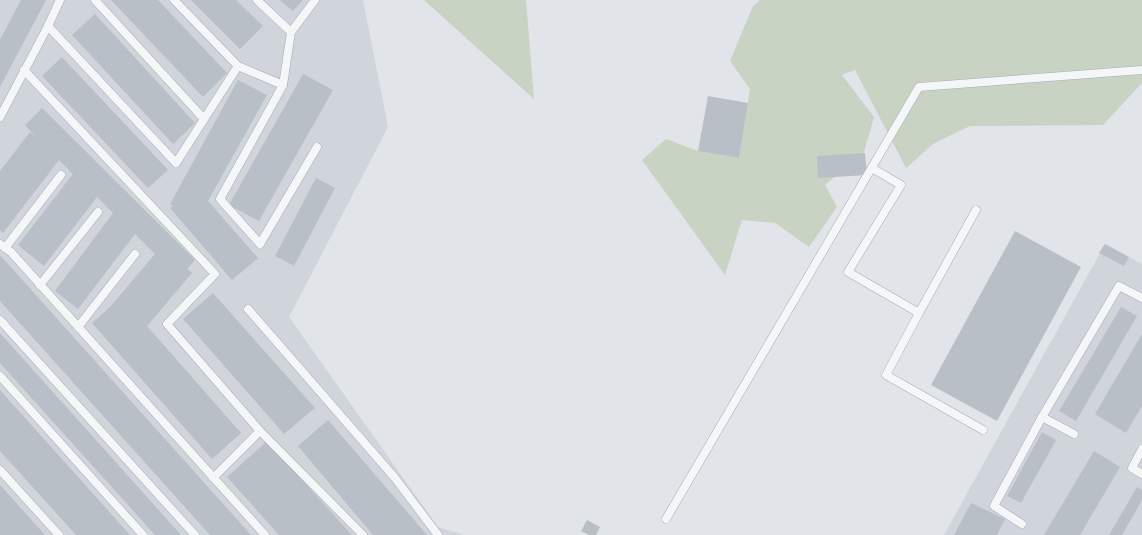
<svg xmlns="http://www.w3.org/2000/svg" width="1142" height="535" font-family="Manrope,sans-serif">
	<style>
		.built { fill: #d0d5db }
		.green { fill: #c8d3c3 }
		.building { fill: #b9bfc6 }
		.lines { fill: none; stroke-linecap: round; stroke-linejoin: round }
		.service-casing { stroke: #a6acb3; stroke-width: 9 }
		.service { stroke: #f4f6f8; stroke-width: 8 }
	</style>
	<rect width="100%" height="100%" fill="#e1e5e9"/>
	<!-- built -->
	<g class="built">
		<path d="M 0,0 L 363,0 L 388,127 L 289,317 L 438,527 L 464,535 L 0,535 Z"/>
		<path d="M 1105,244 L 1142,264 L 1142,535 L 944,535 Z"/>
	</g>
	<!-- green -->
	<g class="green">
		<path d="M 424,0 L 526,0 L 534,99 Z"/>
		<path d="M 760,0 L 1142,0 L 1142,83 L 1103,125 L 970,126 L 933,144 L 906,168 L 855,70 L 842,75 L 874,117 L 864,152 L 825,185 L 837,207 L 809,247 L 775,223 L 742,220 L 725,275 L 642,160 L 666,139 L 698,151 L 739,158 L 750,89 L 730,61 L 753,6 Z"/>
	</g>
	<!-- building -->
	<g class="building">
		<path d="M 21,0 L 46,0 L 0,87 L 0,40 Z"/>
		<path d="M 111,0 L 158,0 L 227,73 L 203,97 Z"/>
		<path d="M 191,0 L 236,0 L 263,26 L 240,49 Z"/>
		<path d="M 280,0 L 303,0 L 293,11 Z"/>
		<path d="M 95,14 L 195,123 L 173,144 L 72,35 Z"/>
		<path d="M 62,57 L 168,170 L 148,188 L 42,76 Z"/>
		<path d="M 303,74 L 333,90 L 259,221 L 229,205 Z"/>
		<path d="M 238,80 L 267,95 L 208,201 L 258,258 L 232,280 L 170,208 L 173,206 L 170,204 Z"/>
		<path d="M 708,96 L 748,103 L 739,158 L 698,151 Z"/>
		<path d="M 42,108 L 195,260 L 187,269 L 192,273 L 147,326 L 241,433 L 212,459 L 92,323 L 110,307 L 155,254 L 135,234 L 78,309 L 55,291 L 113,213 L 97,197 L 44,266 L 18,245 L 73,174 L 59,160 L 3,233 L 0,230 L 0,171 L 30,132 L 37,138 L 25,125 Z"/>
		<path d="M 865,153 L 867,175 L 818,178 L 817,156 Z"/>
		<path d="M 316,178 L 335,188 L 294,266 L 275,256 Z"/>
		<path d="M 1015,231 L 1081,267 L 997,421 L 931,385 Z"/>
		<path d="M 1105,244 L 1129,257 L 1124,266 L 1099,253 Z"/>
		<path d="M 0,255 L 251,535 L 210,535 L 0,301 Z"/>
		<path d="M 213,293 L 315,408 L 284,434 L 183,319 Z"/>
		<path d="M 1121,307 L 1137,316 L 1076,421 L 1059,411 Z"/>
		<path d="M 0,333 L 181,535 L 155,535 L 0,363 Z"/>
		<path d="M 1142,334 L 1142,406 L 1126,433 L 1095,414 Z"/>
		<path d="M 0,390 L 130,535 L 76,535 L 0,451 Z"/>
		<path d="M 328,420 L 427,535 L 373,535 L 298,446 Z"/>
		<path d="M 1042,432 L 1056,440 L 1021,503 L 1007,496 Z"/>
		<path d="M 267,441 L 352,535 L 279,535 L 227,477 Z"/>
		<path d="M 1094,451 L 1120,467 L 1080,535 L 1044,535 Z"/>
		<path d="M 0,485 L 45,535 L 0,535 Z"/>
		<path d="M 1137,487 L 1142,490 L 1142,500 L 1122,535 L 1109,535 Z"/>
		<path d="M 971,503 L 1005,519 L 997,535 L 954,535 Z"/>
		<path d="M 587,520 L 600,527 L 596,535 L 589,535 L 581,531 Z"/>
	</g>
	<g class="lines">
		<!-- service casing -->
		<g class="service-casing">
			<g id="service">
				<path d="M 95,0 L 204,119"/>
				<path d="M 174,0 L 238,66 L 283,85 L 220,199 L 260,244 L 317,147"/>
				<path d="M 257,0 L 291,32 L 283,85"/>
				<path d="M 48,26 L 176,163 L 238,66"/>
				<path d="M 291,32 L 315,0"/>
				<path d="M 24,70 L 215,274 L 167,324 L 260,431 L 213,478"/>
				<path d="M 0,117 L 48,26 L 60,0"/>
				<path d="M 872,168 L 901,185 L 848,272 L 919,313 L 976,210"/>
				<path d="M 0,244 L 11,252 L 265,535"/>
				<path d="M 5,248 L 61,175"/>
				<path d="M 40,285 L 98,212"/>
				<path d="M 248,309 L 395,478 L 438,535"/>
				<path d="M 919,313 L 886,375 L 983,430"/>
				<path d="M 0,320 L 195,535"/>
				<path d="M 78,327 L 135,254"/>
				<path d="M 0,376 L 143,535"/>
				<path d="M 1042,417 L 1119,286 L 1142,298"/>
				<path d="M 260,431 L 363,535"/>
				<path d="M 1142,449 L 1132,468 L 1142,474"/>
				<path d="M 0,470 L 59,535"/>
				<path d="M 666,519 L 919,87 L 1142,70"/>
				<path d="M 1022,524 L 994,506 L 1042,417 L 1074,434"/>
			</g>
		</g>
		<!-- service -->
		<use href="#service" class="service"/>
	</g>
</svg>
